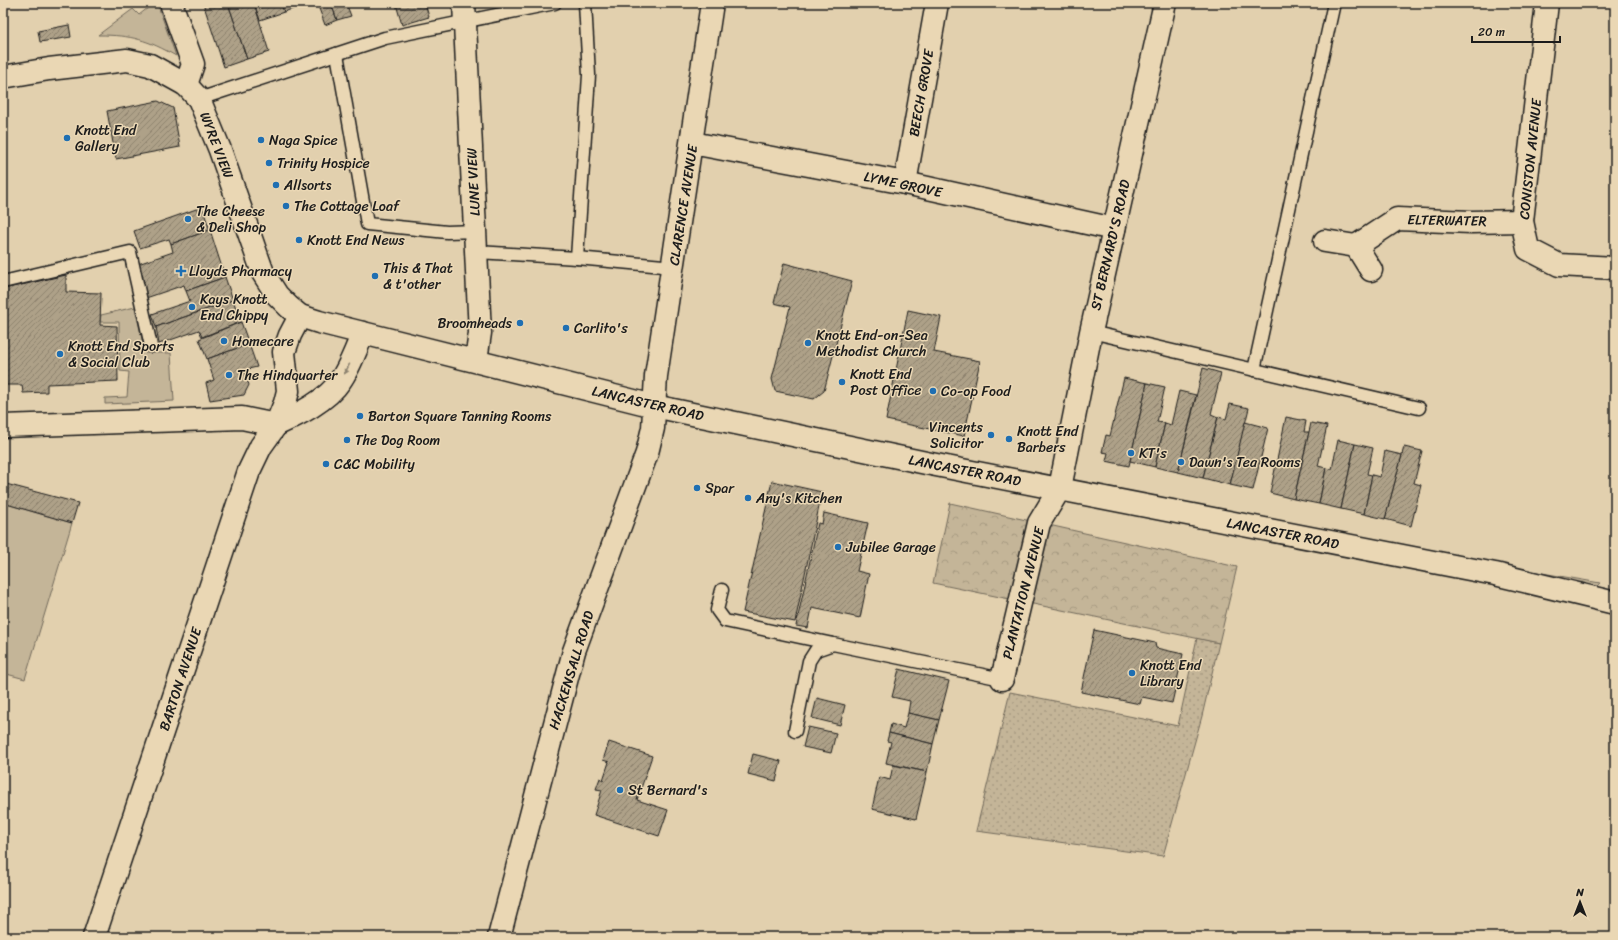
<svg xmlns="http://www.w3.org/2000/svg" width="1618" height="940" font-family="Sriracha,sans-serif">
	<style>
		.grass { fill: url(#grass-dots); stroke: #70685a }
		.forest { fill: url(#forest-crowns); stroke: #70685a }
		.garden { fill: #c4b598; stroke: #70685a }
		.building { fill: url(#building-hatch); stroke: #1c1c1c }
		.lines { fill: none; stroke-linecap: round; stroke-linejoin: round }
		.lane-casing { stroke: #1c1c1c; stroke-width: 15 }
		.street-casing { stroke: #1c1c1c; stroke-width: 25 }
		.secondary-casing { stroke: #1c1c1c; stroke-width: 25 }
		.lane { stroke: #ead7b4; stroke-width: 12 }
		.street { stroke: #ead7b4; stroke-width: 22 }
		.secondary { stroke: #ead7b4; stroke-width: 22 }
		.oneway { fill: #8d8370 }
		.poi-dot { fill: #1f6fb2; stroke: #ead7b4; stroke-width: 1.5 }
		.labels { text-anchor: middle; stroke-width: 3; stroke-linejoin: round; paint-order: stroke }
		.street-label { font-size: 14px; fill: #1c1c1c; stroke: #ead7b4 }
		.poi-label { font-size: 14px; fill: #1c1c1c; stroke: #ead7b4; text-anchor: start }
	</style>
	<defs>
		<pattern id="grass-dots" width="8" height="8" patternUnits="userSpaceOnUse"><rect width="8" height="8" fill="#c4b598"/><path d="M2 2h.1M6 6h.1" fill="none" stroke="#a89b82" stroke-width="1.8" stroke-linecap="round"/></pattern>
		<pattern id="forest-crowns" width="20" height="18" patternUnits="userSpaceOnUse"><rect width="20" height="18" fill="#c4b598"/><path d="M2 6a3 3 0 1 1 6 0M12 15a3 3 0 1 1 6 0" fill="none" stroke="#a89b82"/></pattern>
		<pattern id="building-hatch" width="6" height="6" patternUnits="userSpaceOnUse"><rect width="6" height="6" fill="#aea188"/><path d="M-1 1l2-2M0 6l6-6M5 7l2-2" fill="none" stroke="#8d826e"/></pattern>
	</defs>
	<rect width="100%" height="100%" fill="#e2d0ae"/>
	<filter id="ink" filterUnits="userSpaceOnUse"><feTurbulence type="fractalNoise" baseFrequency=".025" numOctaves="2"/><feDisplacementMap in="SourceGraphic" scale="8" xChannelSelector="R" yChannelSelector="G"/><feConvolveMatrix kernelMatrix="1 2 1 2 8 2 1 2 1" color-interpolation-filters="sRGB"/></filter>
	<g filter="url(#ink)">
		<!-- grass -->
		<g class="grass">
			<path d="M 1519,569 L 1600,583 L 1596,587 Z"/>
			<path d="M 1197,638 L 1219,643 L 1202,716 L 1163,856 L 976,831 L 1010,692 L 1178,726 Z"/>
		</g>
		<!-- forest -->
		<path class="forest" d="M 950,503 L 1237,567 L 1219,643 L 933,583 Z"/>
		<!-- garden -->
		<g class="garden">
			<path d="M 154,3 L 157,3 L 176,56 C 148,40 132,35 98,35 L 133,9 L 139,15 Z"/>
			<path d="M 135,307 L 145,353 L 171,353 L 174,401 L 105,404 L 105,398 L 127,397 L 129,372 L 120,371 L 119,322 L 100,322 L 101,315 Z"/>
			<path d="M 3,503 L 72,523 L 25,679 L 3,673 Z"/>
		</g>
		<!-- building -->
		<g class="building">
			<path d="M 203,3 L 228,3 L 247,59 L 224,67 Z"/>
			<path d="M 228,3 L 254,3 L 269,52 L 247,59 Z"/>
			<path d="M 254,3 L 281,3 L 284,12 L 260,20 Z"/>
			<path d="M 281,3 L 305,3 L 306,4 L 284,12 Z"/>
			<path d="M 317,3 L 331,3 L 337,20 L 325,25 Z"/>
			<path d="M 331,3 L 346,3 L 351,16 L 337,20 Z"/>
			<path d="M 400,3 L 425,3 L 429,17 L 402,25 L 396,4 Z"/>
			<path d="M 69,25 L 71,37 L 40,42 L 38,31 Z"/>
			<path d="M 158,101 L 173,108 L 180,147 L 116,159 L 107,111 Z"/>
			<path d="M 202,207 L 210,230 L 171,244 L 169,239 L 140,248 L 134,231 Z"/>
			<path d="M 210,230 L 225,277 L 186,291 L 184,285 L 143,299 L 138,283 L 144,282 L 138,264 L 173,252 L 171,244 Z"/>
			<path d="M 784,263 L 852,281 L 824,391 L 814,399 L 775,391 L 772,379 L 790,307 L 774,303 Z"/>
			<path d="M 66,275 L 66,292 L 101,293 L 100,325 L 117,326 L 118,381 L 47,384 L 47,392 L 23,393 L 22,385 L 3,385 L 3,289 Z"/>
			<path d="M 225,277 L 233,300 L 156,327 L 152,314 L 190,301 L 186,291 Z"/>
			<path d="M 233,300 L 241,322 L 202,337 L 199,330 L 159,344 L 156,327 Z"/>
			<path d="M 908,310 L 941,317 L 934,352 L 980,361 L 964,436 L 886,420 Z"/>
			<path d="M 241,322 L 249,344 L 207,359 L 199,339 Z"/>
			<path d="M 249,344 L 257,367 L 244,370 L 249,385 L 244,395 L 210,400 L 206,383 L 214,380 L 207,359 Z"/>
			<path d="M 1203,368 L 1221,373 L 1211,414 L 1218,417 L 1203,478 L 1178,472 Z"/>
			<path d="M 1124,378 L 1147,383 L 1129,466 L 1106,461 L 1108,453 L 1102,452 L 1106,435 L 1110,436 Z"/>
			<path d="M 1147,383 L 1165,387 L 1157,422 L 1165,423 L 1155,467 L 1130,461 Z"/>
			<path d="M 1179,391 L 1196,395 L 1178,472 L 1155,467 L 1165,423 L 1171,425 Z"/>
			<path d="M 1230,404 L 1249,408 L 1230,485 L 1203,478 L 1218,417 L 1226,419 Z"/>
			<path d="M 1286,417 L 1306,421 L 1304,432 L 1309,432 L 1294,499 L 1270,493 Z"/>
			<path d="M 1245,422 L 1268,428 L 1253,490 L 1230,485 Z"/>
			<path d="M 1311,423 L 1327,426 L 1318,466 L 1326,468 L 1319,504 L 1294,499 Z"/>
			<path d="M 1338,440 L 1355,444 L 1341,509 L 1319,504 L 1326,468 L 1332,469 Z"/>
			<path d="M 1355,444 L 1373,448 L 1367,474 L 1372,475 L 1364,514 L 1341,509 Z"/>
			<path d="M 1404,447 L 1422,451 L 1414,483 L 1421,485 L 1411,526 L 1385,519 Z"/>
			<path d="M 1385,451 L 1402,455 L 1385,519 L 1364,514 L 1372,475 L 1380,477 Z"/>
			<path d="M 772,481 L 822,492 L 795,622 L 743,612 Z"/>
			<path d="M 6,484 L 78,503 L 72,523 L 3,503 Z"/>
			<path d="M 824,513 L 868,523 L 857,571 L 869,574 L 860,618 L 812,608 L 808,628 L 796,626 L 818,523 L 822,524 Z"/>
			<path d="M 1094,630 L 1155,643 L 1156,648 L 1183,654 L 1172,703 L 1142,697 L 1140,704 L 1081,692 Z"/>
			<path d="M 899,669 L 949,681 L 939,720 L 908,713 L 910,701 L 892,697 Z"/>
			<path d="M 817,698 L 845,705 L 840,725 L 812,718 Z"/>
			<path d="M 908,713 L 939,720 L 933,744 L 889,733 L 891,724 L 904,728 Z"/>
			<path d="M 808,727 L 836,733 L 831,753 L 803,747 Z"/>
			<path d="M 889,733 L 933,744 L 927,772 L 886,763 L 891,742 L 887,741 Z"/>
			<path d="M 609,742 L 652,756 L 637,800 L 668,810 L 659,836 L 594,815 L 602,790 L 596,789 L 600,778 L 603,780 L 609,762 L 603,760 Z"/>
			<path d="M 753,754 L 781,761 L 776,781 L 748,774 Z"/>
			<path d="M 893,765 L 927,772 L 916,819 L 872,809 L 879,777 L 890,780 Z"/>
		</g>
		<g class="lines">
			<!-- lane casing -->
			<g class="lane-casing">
				<g id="lane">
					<path d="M 337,54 L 367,224 L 447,232 L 476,231"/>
					<path d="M 199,99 L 385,38 L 555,3"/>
					<path d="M 477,252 L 577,258 L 674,267"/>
					<path d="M 577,258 L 589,75 L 585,3"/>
					<path d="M 3,282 L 130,252 L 151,346"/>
					<path d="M 1091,332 L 1419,408"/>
					<path d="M 1254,370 L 1334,3"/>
					<path d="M 722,590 L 717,610 L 725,621 L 833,644"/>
					<path d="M 795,731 L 809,661 L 816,650 L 833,644 L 1002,679"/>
				</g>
			</g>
			<!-- street casing -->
			<g class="street-casing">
				<g id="street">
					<path d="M 171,3 L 193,64 L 186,85"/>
					<path d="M 464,3 L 480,333 L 476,360"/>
					<path d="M 1547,3 L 1522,221 L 1528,249 L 1559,265 L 1615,268"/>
					<path d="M 692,143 L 905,183 L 1114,229"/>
					<path d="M 905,183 L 937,3"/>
					<path d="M 1325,241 L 1356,246 L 1371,270"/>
					<path d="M 1356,246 L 1397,219 L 1471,222 L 1522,221"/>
					<path d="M 276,425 C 297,415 327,401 340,381 C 350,367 356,349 363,333"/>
					<path d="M 3,426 L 242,418 L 276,425"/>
					<path d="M 1002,679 L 1039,523 L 1060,488 L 1091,332 L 1165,3"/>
					<path d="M 94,937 L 249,471 L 261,446 L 276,425 L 285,403 L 288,391 L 284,352 L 290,335 L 300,316"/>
					<path d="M 499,937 L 574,651 L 647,453 L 653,428 L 656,376 L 712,3"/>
				</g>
			</g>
			<!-- secondary casing -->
			<g class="secondary-casing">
				<path id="secondary" d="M 3,77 L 49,69 L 127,60 L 150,65 L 186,85 L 199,99 L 220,150 L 263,273 L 277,295 L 289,307 L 300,316 L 319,322 L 654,406 L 931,464 L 1495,574 L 1615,603"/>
			</g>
			<!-- lane -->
			<use href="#lane" class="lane"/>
			<!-- street -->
			<use href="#street" class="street"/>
			<!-- secondary -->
			<use href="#secondary" class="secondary"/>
		</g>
		<!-- one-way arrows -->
		<defs><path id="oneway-solid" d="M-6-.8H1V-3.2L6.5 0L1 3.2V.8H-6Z"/></defs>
		<use class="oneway" href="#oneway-solid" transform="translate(347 369) rotate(117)"/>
	</g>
	<!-- markers -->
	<g class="poi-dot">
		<circle cx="67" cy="138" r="4"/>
		<circle cx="261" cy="140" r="4"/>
		<circle cx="269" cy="163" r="4"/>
		<circle cx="276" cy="185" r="4"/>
		<circle cx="286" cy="206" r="4"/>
		<circle cx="188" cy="219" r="4"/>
		<circle cx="299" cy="240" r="4"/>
		<path d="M179 265h4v4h4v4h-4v4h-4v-4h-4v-4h4z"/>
		<circle cx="375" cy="276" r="4"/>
		<circle cx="192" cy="307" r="4"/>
		<circle cx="520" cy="323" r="4"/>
		<circle cx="566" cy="328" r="4"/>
		<circle cx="224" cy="341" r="4"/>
		<circle cx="808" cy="343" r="4"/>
		<circle cx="60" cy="354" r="4"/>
		<circle cx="229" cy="375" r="4"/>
		<circle cx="842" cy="382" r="4"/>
		<circle cx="933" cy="391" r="4"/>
		<circle cx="360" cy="416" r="4"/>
		<circle cx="991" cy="435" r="4"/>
		<circle cx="1009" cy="439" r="4"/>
		<circle cx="347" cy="440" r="4"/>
		<circle cx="1131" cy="453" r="4"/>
		<circle cx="1181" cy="462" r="4"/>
		<circle cx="326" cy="464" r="4"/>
		<circle cx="697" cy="488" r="4"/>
		<circle cx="748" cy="498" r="4"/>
		<circle cx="838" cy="547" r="4"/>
		<circle cx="1132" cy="673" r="4"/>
		<circle cx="620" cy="790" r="4"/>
	</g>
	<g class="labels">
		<!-- street labels -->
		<g class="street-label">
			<text transform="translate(921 93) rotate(-80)" y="5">BEECH GROVE</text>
			<text transform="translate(217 145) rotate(69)" y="5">WYRE VIEW</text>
			<text transform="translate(1530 159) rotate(-84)" y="5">CONISTON AVENUE</text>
			<text transform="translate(473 182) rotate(-93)" y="5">LUNE VIEW</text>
			<text transform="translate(903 184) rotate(12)" y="5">LYME GROVE</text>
			<text transform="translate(683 205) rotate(-81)" y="5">CLARENCE AVENUE</text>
			<text transform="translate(1447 220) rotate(1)" y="5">ELTERWATER</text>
			<text transform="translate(1110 245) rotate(-77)" y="5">ST BERNARD'S ROAD</text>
			<text transform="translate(648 403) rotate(13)" y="5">LANCASTER ROAD</text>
			<text transform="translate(965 470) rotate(11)" y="5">LANCASTER ROAD</text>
			<text transform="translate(1283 533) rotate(11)" y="5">LANCASTER ROAD</text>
			<text transform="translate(1023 593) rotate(-76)" y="5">PLANTATION AVENUE</text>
			<text transform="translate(571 670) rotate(-73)" y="5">HACKENSALL ROAD</text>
			<text transform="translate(180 679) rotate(-72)" y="5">BARTON AVENUE</text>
		</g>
		<!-- poi labels -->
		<g class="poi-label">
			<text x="75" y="135">Knott End<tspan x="75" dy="16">Gallery</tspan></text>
			<text x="269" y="145">Naga Spice</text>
			<text x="277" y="168">Trinity Hospice</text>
			<text x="284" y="190">Allsorts</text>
			<text x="294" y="211">The Cottage Loaf</text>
			<text x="196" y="216">The Cheese<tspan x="196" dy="16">&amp; Deli Shop</tspan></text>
			<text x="307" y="245">Knott End News</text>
			<text x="383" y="273">This &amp; That<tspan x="383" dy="16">&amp; t'other</tspan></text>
			<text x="189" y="276">Lloyds Pharmacy</text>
			<text x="200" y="304">Kays Knott<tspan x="200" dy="16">End Chippy</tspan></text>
			<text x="512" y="328" text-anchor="end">Broomheads</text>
			<text x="574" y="333">Carlito's</text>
			<text x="816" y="340">Knott End-on-Sea<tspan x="816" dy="16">Methodist Church</tspan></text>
			<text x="232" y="346">Homecare</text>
			<text x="68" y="351">Knott End Sports<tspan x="68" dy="16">&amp; Social Club</tspan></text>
			<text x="850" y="379">Knott End<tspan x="850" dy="16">Post Office</tspan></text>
			<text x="237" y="380">The Hindquarter</text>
			<text x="941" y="396">Co-op Food</text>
			<text x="368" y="421">Barton Square Tanning Rooms</text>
			<text x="983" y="432" text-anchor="end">Vincents<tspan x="983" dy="16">Solicitor</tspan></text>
			<text x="1017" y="436">Knott End<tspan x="1017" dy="16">Barbers</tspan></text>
			<text x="355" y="445">The Dog Room</text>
			<text x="1139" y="458">KT's</text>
			<text x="1189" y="467">Dawn's Tea Rooms</text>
			<text x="334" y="469">C&amp;C Mobility</text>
			<text x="705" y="493">Spar</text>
			<text x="756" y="503">Any's Kitchen</text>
			<text x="846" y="552">Jubilee Garage</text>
			<text x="1140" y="670">Knott End<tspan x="1140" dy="16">Library</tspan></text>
			<text x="628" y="795">St Bernard's</text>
		</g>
	</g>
	<!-- margin -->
	<rect width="1618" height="940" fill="none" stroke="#ead7b4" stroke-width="16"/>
	<rect x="8" y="8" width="1602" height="924" fill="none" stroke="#1c1c1c" stroke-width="1.5" filter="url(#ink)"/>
	<!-- north arrow -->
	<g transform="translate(1580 902)" stroke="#ead7b4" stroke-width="3" paint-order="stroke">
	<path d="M0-3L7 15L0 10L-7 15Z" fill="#1c1c1c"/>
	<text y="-6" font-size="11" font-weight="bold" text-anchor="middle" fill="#1c1c1c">N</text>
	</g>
	<!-- scale -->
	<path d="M1472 36v6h88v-6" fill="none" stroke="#1c1c1c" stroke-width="2"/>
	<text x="1478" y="36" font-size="12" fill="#1c1c1c" stroke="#ead7b4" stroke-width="3" paint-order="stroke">20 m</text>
</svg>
